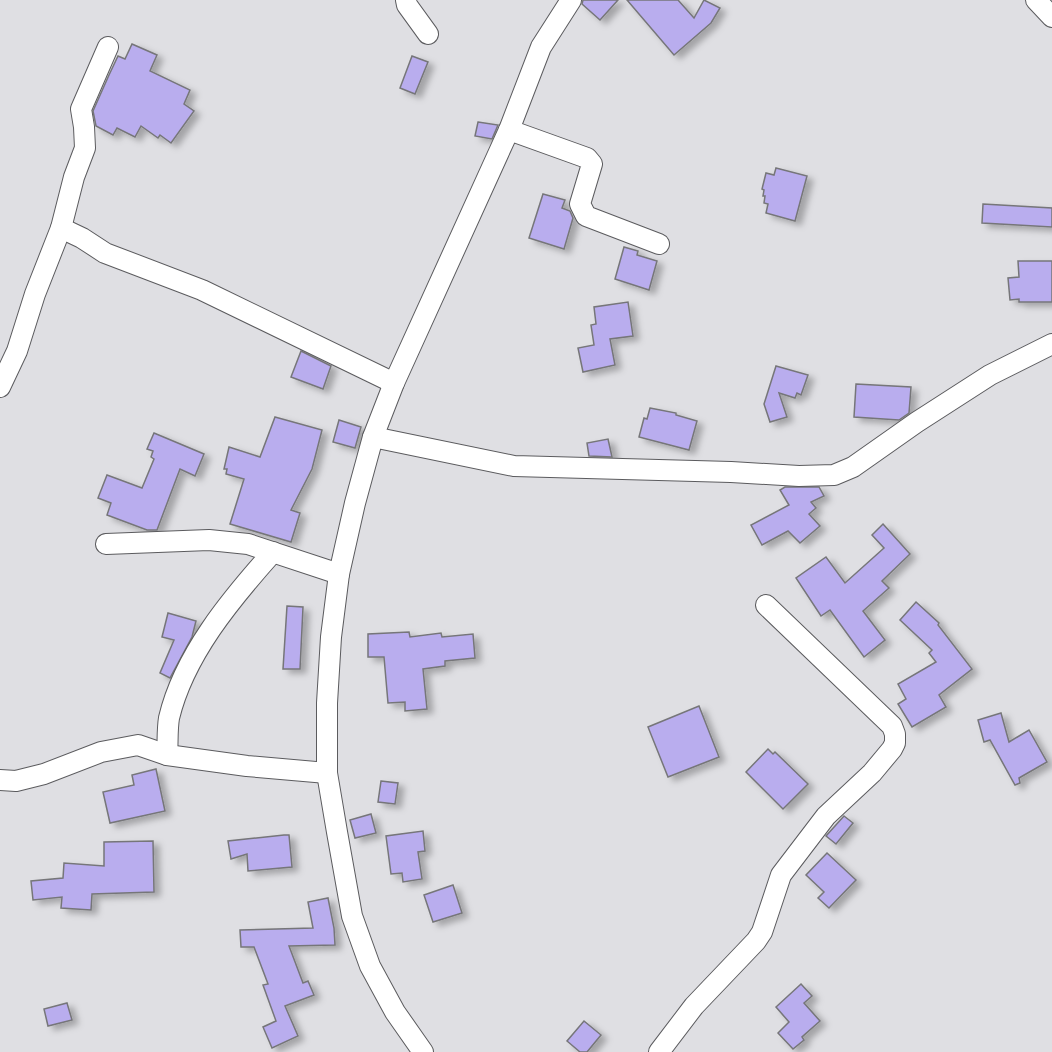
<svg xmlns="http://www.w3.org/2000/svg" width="1052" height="1052" font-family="'Nunito Sans',sans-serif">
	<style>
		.building { fill: #b9adee; stroke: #767679; stroke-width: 1.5; filter: url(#shadow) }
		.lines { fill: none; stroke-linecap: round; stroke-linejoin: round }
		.minor-casing { stroke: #5b5b5e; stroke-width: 22 }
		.minor { stroke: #fff; stroke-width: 20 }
	</style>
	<defs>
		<filter id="shadow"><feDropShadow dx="6" dy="4" stdDeviation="3" flood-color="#0004"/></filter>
	</defs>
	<rect width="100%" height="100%" fill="#dfdfe3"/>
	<!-- building -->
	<g class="building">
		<path d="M 583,0 L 618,0 L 600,20 L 582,4 Z"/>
		<path d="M 627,0 L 678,0 L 694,18 L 704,0 L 720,8 L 711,23 L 674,55 Z"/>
		<path d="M 132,44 L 157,55 L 150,71 L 190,90 L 184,104 L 194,111 L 171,143 L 160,135 L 158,138 L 141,126 L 135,137 L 117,128 L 113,135 L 96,126 L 93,111 L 109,75 L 118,56 L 125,59 Z"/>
		<path d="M 412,56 L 428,62 L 415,94 L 400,88 Z"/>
		<path d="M 478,122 L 498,125 L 492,139 L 475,136 Z"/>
		<path d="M 776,168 L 807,176 L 795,221 L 766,213 L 768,204 L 764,203 L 765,196 L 763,196 L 764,190 L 762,189 L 766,173 L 774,175 Z"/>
		<path d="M 543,194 L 565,200 L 562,208 L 570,211 L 573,218 L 564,249 L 529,238 Z"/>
		<path d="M 983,204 L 1052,208 L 1052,227 L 982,223 Z"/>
		<path d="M 624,247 L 638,251 L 637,255 L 657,261 L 649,290 L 615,279 Z"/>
		<path d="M 1018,261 L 1052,261 L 1052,302 L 1019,302 L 1019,299 L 1010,300 L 1008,278 L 1019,277 Z"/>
		<path d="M 628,302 L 633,336 L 610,339 L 615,365 L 583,372 L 578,348 L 594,345 L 591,325 L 596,324 L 594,307 Z"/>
		<path d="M 301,351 L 331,366 L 323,389 L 291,377 Z"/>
		<path d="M 776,366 L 808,375 L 801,395 L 797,393 L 795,398 L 779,393 L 787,417 L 770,422 L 764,404 Z"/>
		<path d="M 856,384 L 911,387 L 909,413 L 899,420 L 854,417 Z"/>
		<path d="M 650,408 L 676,413 L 676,415 L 697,421 L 689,450 L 639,437 L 644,418 L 647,419 Z"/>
		<path d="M 275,417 L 322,430 L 312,469 L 291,510 L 300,513 L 291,542 L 230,524 L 244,479 L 226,474 L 227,469 L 224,469 L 229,447 L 260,457 Z"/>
		<path d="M 339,420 L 361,427 L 355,448 L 333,442 Z"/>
		<path d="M 154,433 L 204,454 L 195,476 L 180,469 L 157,530 L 147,530 L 107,515 L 111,503 L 98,498 L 107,475 L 142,488 L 154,459 L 151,457 L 153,451 L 147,449 Z"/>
		<path d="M 608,439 L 612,457 L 589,456 L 587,443 Z"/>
		<path d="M 785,487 L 819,487 L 824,496 L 811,502 L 816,508 L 809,514 L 820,526 L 800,543 L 788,531 L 762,545 L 751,525 L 789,505 L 780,490 Z"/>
		<path d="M 883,524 L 910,554 L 882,581 L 889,588 L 863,611 L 885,640 L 864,657 L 830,610 L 821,616 L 796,578 L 826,557 L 845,583 L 884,548 L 872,535 Z"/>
		<path d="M 916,602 L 939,623 L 938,625 L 972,669 L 939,695 L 946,707 L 912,727 L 898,704 L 906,699 L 898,684 L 936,662 L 929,653 L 932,650 L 900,620 Z"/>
		<path d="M 287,606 L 303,607 L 300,669 L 283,669 Z"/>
		<path d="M 168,613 L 196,621 L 192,637 L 170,678 L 160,673 L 174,640 L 162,637 Z"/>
		<path d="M 409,632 L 410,637 L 441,633 L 442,637 L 473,634 L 475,658 L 445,661 L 445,666 L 423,669 L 427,709 L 405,711 L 405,702 L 388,703 L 384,657 L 368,657 L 368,634 Z"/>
		<path d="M 699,706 L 719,757 L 668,777 L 648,727 Z"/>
		<path d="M 1001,713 L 1009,742 L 1029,730 L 1047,762 L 1019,778 L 1020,783 L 1015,785 L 990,740 L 984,742 L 978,720 Z"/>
		<path d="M 768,749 L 773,754 L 775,752 L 808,784 L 783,809 L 746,772 Z"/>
		<path d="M 156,769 L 165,811 L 110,823 L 103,792 L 134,785 L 132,775 Z"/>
		<path d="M 381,781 L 398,783 L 395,804 L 378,802 Z"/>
		<path d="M 371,814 L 376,833 L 355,838 L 350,820 Z"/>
		<path d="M 844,816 L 853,823 L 836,844 L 826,836 Z"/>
		<path d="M 423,831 L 425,851 L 418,852 L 422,879 L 403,882 L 402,873 L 391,874 L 386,836 Z"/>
		<path d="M 284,835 L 289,835 L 292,867 L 248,871 L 247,854 L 231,859 L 228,841 Z"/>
		<path d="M 153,841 L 154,892 L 92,894 L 91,910 L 61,908 L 62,897 L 33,900 L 31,881 L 63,878 L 64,863 L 104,866 L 104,842 Z"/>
		<path d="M 827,853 L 856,880 L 829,908 L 818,898 L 824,892 L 806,875 Z"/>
		<path d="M 453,885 L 462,913 L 433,922 L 424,895 Z"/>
		<path d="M 328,898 L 334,928 L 335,945 L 289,946 L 303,983 L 308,981 L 314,995 L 285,1006 L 298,1036 L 272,1048 L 263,1027 L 276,1021 L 263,985 L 268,984 L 254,947 L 241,947 L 240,930 L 313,928 L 308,902 Z"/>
		<path d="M 801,984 L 812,996 L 804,1003 L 820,1021 L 802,1037 L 804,1040 L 793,1049 L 778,1033 L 789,1022 L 776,1007 Z"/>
		<path d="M 67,1003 L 72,1020 L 48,1026 L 44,1009 Z"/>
		<path d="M 584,1021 L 601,1035 L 587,1052 L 580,1052 L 567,1041 Z"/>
	</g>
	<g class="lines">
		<!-- minor casing -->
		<g class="minor-casing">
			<g id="minor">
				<path d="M 406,0 L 407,5 L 428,34"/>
				<path d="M 1036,0 L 1052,17"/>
				<path d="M 509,130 L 587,158 L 592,164 L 580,204 L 586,216 L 659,244"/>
				<path d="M 61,228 L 82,238 L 105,253 L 202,290 L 394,383"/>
				<path d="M 0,387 L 17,351 L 35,294 L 61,228 L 74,177 L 85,148 L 84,127 L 81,109 L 108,47"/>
				<path d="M 373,437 L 514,466 L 731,472 L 799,476 L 834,475 L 853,467 L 917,422 L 990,375 L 1052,344"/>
				<path d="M 106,544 L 209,540 L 248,544 L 339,574"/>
				<path d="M 167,755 C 168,743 167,730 169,718 C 184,655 231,599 273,552"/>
				<path d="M 0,780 L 16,781 L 44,774 L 101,752 L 138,745 L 167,755 L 247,766 L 327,773"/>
				<path d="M 423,1052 L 395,1012 L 370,966 L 352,916 L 337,832 L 327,773 L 327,703 L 331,637 L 339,574 L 355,503 L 373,437 L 394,383 L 509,130 L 541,47 L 571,0"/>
				<path d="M 659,1052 L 694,1006 L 756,941 L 762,932 L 781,875 L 826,816 L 872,773 L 892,749 L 895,743 L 895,734 L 892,726 L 766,605"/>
			</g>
		</g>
		<!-- minor -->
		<use href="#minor" class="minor"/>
	</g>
</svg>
